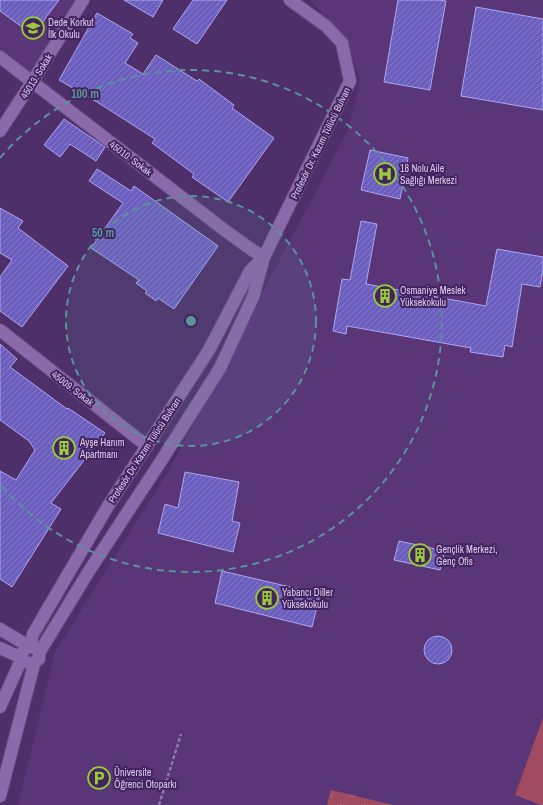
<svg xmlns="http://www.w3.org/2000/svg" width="543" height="805" font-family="'Archivo Narrow',sans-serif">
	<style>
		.built { fill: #5a3578 }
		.grass { fill: #a04b5f }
		.park { fill: url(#park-tufts) }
		.building { fill: url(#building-hatch); stroke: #aca7f0 }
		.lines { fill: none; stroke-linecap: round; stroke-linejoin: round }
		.street-casing { stroke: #674a7d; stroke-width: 14 }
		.path { stroke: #8f76a6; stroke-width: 2.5; stroke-dasharray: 4 2; stroke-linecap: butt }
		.street { stroke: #8b69aa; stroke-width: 12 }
		.ring { fill: none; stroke: #57949b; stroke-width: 2; stroke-dasharray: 7 5 }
		.labels { text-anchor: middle; stroke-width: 4; stroke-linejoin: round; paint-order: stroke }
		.poi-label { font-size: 10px; fill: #dccbee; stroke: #44245f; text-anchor: start }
		.street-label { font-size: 10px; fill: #dccbee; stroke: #44245f }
		.centre { fill: #57949b; stroke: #44245f; stroke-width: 2 }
		.ring-label { font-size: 12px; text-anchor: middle; font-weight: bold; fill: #57949b; stroke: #44245f; stroke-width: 4; stroke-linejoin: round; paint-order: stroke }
	</style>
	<defs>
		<pattern id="park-tufts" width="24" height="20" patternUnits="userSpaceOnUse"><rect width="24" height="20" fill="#a04b5f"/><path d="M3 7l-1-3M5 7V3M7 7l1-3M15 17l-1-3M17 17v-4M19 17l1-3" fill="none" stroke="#b16c7e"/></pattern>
		<pattern id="building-hatch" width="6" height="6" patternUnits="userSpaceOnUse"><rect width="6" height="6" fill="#6b5ebe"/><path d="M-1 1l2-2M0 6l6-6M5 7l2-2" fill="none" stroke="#867bca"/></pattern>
	</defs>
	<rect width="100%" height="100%" fill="#4f2f6a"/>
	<!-- built -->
	<g class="built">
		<path d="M 0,0 L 83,0 L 32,82 L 0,57 Z"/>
		<path d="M 310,0 L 543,0 L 543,805 L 18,805 L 55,652 L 172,465 L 348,130 L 360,81 L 348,41 Z"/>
	</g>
	<!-- grass -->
	<path class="grass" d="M 543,718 L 543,805 L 541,805 L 515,795 Z"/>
	<!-- park -->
	<path class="park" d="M 331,790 L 393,805 L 327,805 Z"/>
	<!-- building -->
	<g class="building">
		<path d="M 0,0 L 59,0 L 33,35 L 0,11 Z"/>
		<path d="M 124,0 L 163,0 L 153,17 Z"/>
		<path d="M 193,0 L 227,0 L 197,44 L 173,29 Z"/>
		<path d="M 398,0 L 438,0 L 446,1 L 430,90 L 384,82 Z"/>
		<path d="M 476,7 L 543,19 L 543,110 L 461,96 Z"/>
		<path d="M 97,13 L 133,34 L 130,38 L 138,43 L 125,63 L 143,74 L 156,55 L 197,81 L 199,79 L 234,105 L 232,108 L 274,138 L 228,202 L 192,177 L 194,174 L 152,143 L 155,139 L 97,102 L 59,80 Z"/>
		<path d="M 64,119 L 105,147 L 96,161 L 70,144 L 60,157 L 44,145 Z"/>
		<path d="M 370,150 L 408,158 L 400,199 L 361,190 Z"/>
		<path d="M 97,169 L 131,191 L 134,186 L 218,246 L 174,309 L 158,298 L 156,301 L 145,293 L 147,291 L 136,283 L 139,280 L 91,248 L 123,203 L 89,181 Z"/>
		<path d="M 0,208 L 23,221 L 18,228 L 68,266 L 22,327 L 0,311 L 0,277 L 12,260 L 0,253 Z"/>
		<path d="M 361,221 L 377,224 L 366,284 L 486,306 L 497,249 L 543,257 L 543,269 L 540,287 L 522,284 L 512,347 L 505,345 L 503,357 L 470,352 L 471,348 L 347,326 L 346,334 L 333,331 L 342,279 L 350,280 Z"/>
		<path d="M 0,344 L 17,359 L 10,367 L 67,409 L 68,408 L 105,433 L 51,503 L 61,509 L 12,587 L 0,579 L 0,471 L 16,480 L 35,450 L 29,441 L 0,420 Z"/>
		<path d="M 185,472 L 239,482 L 232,521 L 240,523 L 233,552 L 158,533 L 165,504 L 178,508 Z"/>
		<path d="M 399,541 L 445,551 L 440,570 L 394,560 Z"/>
		<path d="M 222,571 L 320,594 L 312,627 L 215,603 Z"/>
		<circle cx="438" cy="650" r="14"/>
	</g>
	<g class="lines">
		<!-- street casing -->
		<g class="street-casing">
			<g id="street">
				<path d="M 0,57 L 223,229 L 252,250 L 264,257"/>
				<path d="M 0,131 L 32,82 L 83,0"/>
				<path d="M 0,330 L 147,446"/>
				<path d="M 0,629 L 30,647"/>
				<path d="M 30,647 L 33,634 L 108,506 L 209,350 L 250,271 L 263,258"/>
				<path d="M 0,648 L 22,658"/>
				<path d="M 39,653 C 37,647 32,646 27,647 L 22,653 C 21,660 25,662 31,664 L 39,659 L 39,653 L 89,571 L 163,458 L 220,368 L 253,297 L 264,257 L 350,81 L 342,43 L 326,26 L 290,0"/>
				<path d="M 0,707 L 22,658"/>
				<path d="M 0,796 L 34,664"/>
			</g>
		</g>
		<!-- path -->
		<path class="path" d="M 159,805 L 181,734"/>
		<!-- street -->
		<use href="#street" class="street"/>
	</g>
	<!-- distance rings -->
	<circle cx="191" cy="321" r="125" fill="#57949b" fill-opacity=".12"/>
	<g class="ring">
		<circle cx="191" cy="321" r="125"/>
		<path d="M0 158A251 251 0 1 1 0 484"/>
	</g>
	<!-- icons -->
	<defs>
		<g id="school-ring" transform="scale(1.15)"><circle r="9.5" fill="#44245f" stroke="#98cb37" stroke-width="1.5"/><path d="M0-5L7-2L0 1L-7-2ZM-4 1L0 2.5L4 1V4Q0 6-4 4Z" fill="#98cb37"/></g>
		<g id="hospital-ring" transform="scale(1.15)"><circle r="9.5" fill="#44245f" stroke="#98cb37" stroke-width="1.5"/><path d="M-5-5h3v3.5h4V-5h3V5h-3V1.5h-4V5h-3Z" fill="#98cb37"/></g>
		<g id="building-ring" transform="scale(1.15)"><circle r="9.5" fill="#44245f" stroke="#98cb37" stroke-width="1.5"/><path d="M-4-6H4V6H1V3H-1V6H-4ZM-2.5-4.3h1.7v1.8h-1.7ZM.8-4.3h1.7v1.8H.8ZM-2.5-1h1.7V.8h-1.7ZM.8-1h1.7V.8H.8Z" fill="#98cb37"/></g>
		<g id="parking-ring" transform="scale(1.15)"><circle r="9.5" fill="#44245f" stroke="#98cb37" stroke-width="1.5"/><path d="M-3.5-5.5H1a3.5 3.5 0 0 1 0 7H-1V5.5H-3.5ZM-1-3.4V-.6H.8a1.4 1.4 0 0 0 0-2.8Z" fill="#98cb37"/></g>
	</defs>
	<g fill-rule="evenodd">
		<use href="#school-ring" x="33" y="28"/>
		<use href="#hospital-ring" x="385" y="174"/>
		<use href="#building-ring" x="385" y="296"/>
		<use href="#building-ring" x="64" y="448"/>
		<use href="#building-ring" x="420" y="555"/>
		<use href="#building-ring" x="267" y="598"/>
		<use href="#parking-ring" x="99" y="778"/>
	</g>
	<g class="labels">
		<!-- poi labels -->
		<g class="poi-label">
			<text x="48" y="26">Dede Korkut<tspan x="48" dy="12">İlk Okulu</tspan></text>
			<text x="400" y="172">18 Nolu Aile<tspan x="400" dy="12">Sağlığı Merkezi</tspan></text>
			<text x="400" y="294">Osmaniye Meslek<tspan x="400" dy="12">Yüksekokulu</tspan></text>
			<text x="80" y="446">Ayşe Hanım<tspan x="80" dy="12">Apartmanı</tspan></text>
			<text x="436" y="553">Gençlik Merkezi,<tspan x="436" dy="12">Genç Ofis</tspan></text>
			<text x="282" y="596">Yabancı Diller<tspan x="282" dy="12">Yüksekokulu</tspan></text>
			<text x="114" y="776">Üniversite<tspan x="114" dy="12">Öğrenci Otoparkı</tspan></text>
		</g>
		<!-- street labels -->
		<g class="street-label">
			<text transform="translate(36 76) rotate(-58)" y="4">45013. Sokak</text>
			<text transform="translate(320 143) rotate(-64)" y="4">Profesör Dr. Kazım Tülücü Bulvarı</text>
			<text transform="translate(131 158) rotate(37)" y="4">45010. Sokak</text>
			<text transform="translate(73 388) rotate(38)" y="4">45009. Sokak</text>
			<text transform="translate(144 450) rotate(-57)" y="4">Profesör Dr. Kazım Tülücü Bulvarı</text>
		</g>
	</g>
	<circle cx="191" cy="321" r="6" class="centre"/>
	<g class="ring-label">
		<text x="85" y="98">100 m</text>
		<text x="103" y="237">50 m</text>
	</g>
</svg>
